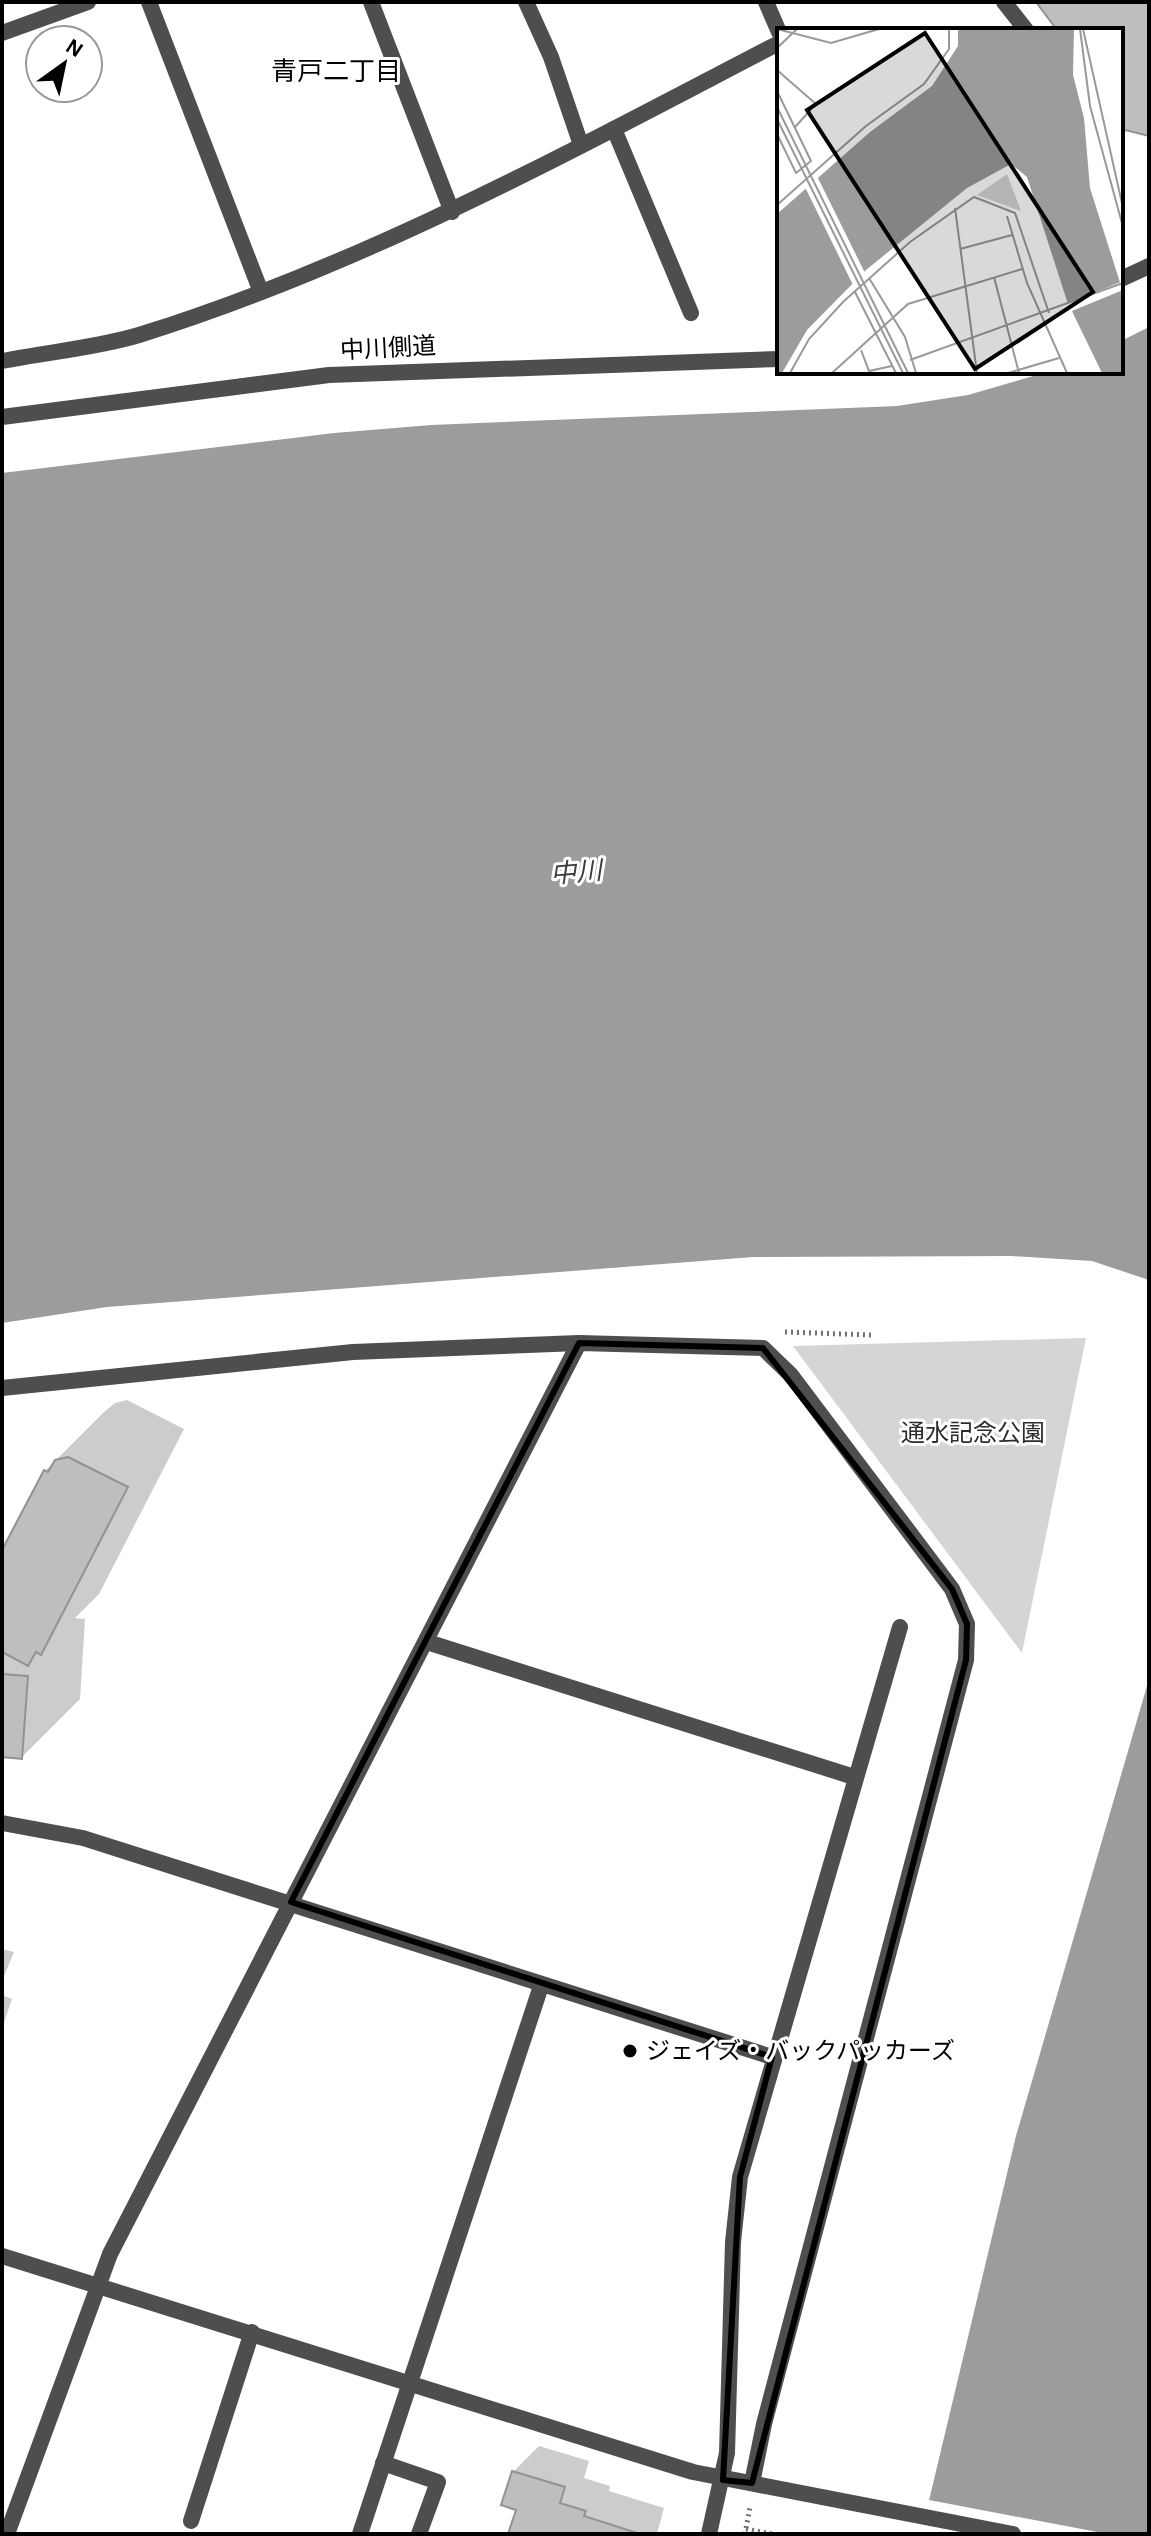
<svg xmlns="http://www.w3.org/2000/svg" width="1151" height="2536" font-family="'Alegreya Sans','Noto Sans JP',sans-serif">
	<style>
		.green { fill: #d5d5d5 }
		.water { fill: #9c9c9c }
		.pier { fill: #fff }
		.shadow { fill: #0003 }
		.building { fill: #bebebe; stroke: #929292; stroke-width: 2 }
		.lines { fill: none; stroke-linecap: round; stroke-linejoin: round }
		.path { stroke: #707070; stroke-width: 5; stroke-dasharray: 2 4; stroke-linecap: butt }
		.lane { stroke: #4e4e4e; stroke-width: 16 }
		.street { stroke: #4e4e4e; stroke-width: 16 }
		.marked { fill: none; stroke: #000; stroke-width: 6; stroke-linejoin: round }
		.poi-dot { fill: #000; stroke: #fff; stroke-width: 3 }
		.labels { text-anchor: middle; stroke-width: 6; stroke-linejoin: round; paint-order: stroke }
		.street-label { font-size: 24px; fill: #000; stroke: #fff }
		.park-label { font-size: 24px; fill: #2c2c2c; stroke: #fff }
		.poi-label { font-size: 24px; fill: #000; stroke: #fff; text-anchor: start }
		.neighbourhood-label { font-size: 26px; fill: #000; stroke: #fff }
		.water-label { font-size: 26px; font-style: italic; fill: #3d3d3d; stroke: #fff }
		.inset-road { fill: none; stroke: #999; stroke-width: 2 }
		.view { fill: #000; fill-opacity: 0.15; stroke: #000; stroke-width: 4 }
		.inset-edge { fill: none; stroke: #000; stroke-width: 4 }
	</style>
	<rect width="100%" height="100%" fill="#fff"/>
	<!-- green -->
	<path class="green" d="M 1086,1338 L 1022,1653 L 793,1346 Z"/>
	<!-- water -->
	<g class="water">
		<path d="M 1149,327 L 1149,1280 L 1092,1261 L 1012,1256 L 753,1257 L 107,1307 L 2,1323 L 2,473 L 334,433 L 431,425 L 897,406 L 968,395 L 1047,372 L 1121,372 L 1121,341 Z"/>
		<path d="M 1149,1679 L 1149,2534 L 921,2534 L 1016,2136 Z"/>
	</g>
	<!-- pier -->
	<path class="pier" d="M 924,2499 L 1108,2534 L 917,2534 Z"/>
	<!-- shadow -->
	<g class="shadow">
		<path d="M 127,1400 L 184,1429 L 99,1594 L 75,1618 L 85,1619 L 80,1699 L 22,1757 L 2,1755 L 2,1555 L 45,1471 L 103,1413 L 115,1403 Z"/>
		<path d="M 2,1949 L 14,1952 L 2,1981 Z"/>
		<path d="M 2,1995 L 12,1999 L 2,2028 Z"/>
		<path d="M 539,2446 L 589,2461 L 584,2478 L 610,2486 L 609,2491 L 664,2508 L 657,2534 L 510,2534 L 518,2509 L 513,2472 Z"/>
	</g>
	<!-- building -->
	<g class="building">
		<path d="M 1036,2 L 1149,2 L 1149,136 L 1121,129 L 1121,30 L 1057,30 Z"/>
		<path d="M 68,1457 L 128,1487 L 41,1655 L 36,1652 L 28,1666 L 2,1652 L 2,1550 L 44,1470 L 48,1472 L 55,1460 Z"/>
		<path d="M 2,1674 L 28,1676 L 22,1759 L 2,1757 Z"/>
		<path d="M 512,2471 L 565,2487 L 560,2503 L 586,2511 L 584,2516 L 640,2534 L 508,2534 L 516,2510 L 501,2505 Z"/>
	</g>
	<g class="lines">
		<!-- path -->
		<g class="path">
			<path d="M 785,1332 L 872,1335"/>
			<path d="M 746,2529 L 772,2534"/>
			<path d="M 745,2534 L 750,2507"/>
		</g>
		<!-- lane -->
		<g class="lane">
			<path d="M 149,2 L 261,292"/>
			<path d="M 371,2 L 452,212"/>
			<path d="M 526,2 L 551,57 L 581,145"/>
			<path d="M 766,2 L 779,32"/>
			<path d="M 1004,2 L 1026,30"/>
			<path d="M 614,129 L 691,313"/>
			<path d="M 2,361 C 47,352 96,348 139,335 C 364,265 571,151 779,43"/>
			<path d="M 383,2463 L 438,2482 L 419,2534"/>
			<path d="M 191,2521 L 252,2332"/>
		</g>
		<!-- street -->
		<g class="street">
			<path d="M 2,33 L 88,2"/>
			<path d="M 1121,279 L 1149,266"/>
			<path d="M 2,417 L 329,375 L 779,359"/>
			<path d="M 2,1388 L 353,1352 L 579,1343 L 763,1348 L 791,1375 L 952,1589 L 967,1624 L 966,1660 L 764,2424 L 752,2483"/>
			<path d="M 427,1642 L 854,1777"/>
			<path d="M 2,1823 L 83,1838 L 772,2057"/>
			<path d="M 2,2256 L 693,2472 L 1013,2534"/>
			<path d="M 7,2534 L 110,2254 L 579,1343"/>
			<path d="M 360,2534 L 541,1986"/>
			<path d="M 709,2534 L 727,2453 L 733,2242 L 740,2177 L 900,1627"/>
		</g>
	</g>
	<!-- marked area -->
	<path class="marked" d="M 579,1343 L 763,1348 L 952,1589 L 967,1624 L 966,1660 L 752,2483 L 723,2480 L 740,2177 L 772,2057 L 291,1902 Z"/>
	<!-- markers -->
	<circle class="poi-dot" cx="630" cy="2051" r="8"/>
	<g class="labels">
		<!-- street labels -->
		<g class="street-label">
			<text transform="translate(388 348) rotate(-3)" y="8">中川側道</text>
		</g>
		<!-- park labels -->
		<g class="park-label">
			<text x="973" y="1441">通水記念公園</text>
		</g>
		<!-- poi labels -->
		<g class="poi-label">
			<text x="646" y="2059">ジェイズ・バックパッカーズ</text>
		</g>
		<!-- neighbourhood labels -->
		<g class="neighbourhood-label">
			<text x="336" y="80">青戸二丁目</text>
		</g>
		<!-- water labels -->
		<g class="water-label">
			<text transform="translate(576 872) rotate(-5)" y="9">中川</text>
		</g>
	</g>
	<!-- overview -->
	<g transform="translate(777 28)">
		<rect width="346" height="346" fill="#fff"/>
		<path d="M 230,146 L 244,183 L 200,167 Z" fill="#d5d5d5"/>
		<path d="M 181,1 L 297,1 L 296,47 L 307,90 L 313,160 L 346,264 L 346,345 L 325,345 L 290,273 L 250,149 L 234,136 L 190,160 L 89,242 L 30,302 L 5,345 L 0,345 L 0,186 L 93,104 L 155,58 L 181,18 Z" fill="#9c9c9c"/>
		<path d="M 38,144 L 89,247 L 77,259 L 26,155 ZM 346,253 L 346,262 L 290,285 L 287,277 Z" fill="#fff"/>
		<path class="inset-road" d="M 0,1 L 54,15 L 102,1M 303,1 L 313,78 L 346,199M 306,1 L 346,180M 0,20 L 20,1M 0,42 L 39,76 L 18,99M 0,63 L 34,133 L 19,145 L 0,106M 0,79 L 131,345M 0,91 L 126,345M 0,177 L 89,98 L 147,56 L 172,21 L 172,1M 178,180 L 200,345M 230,188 L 250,255 L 290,345M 183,221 L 235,207M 217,249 L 242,345M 92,250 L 128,309 L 139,345M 78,264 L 119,345M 84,322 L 92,343 L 115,338M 133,332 L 346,255M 13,345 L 32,311 L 66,274 L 133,214 L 197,169 L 238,185 L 272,285M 55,345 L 131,276 L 245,241M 231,345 L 282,330"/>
		<path class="view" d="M 148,5 L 316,264 L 198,341 L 30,82 Z"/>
		<rect width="346" height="346" class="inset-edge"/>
	</g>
	<!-- border -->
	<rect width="1151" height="2536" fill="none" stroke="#000000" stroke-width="8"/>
	<!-- north arrow -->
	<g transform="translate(64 64) rotate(33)"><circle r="38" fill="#ffffff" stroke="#999999" stroke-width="2"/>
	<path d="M0-6L14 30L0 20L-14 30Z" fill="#000000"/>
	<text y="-12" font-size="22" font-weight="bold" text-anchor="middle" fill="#000000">N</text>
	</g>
</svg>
